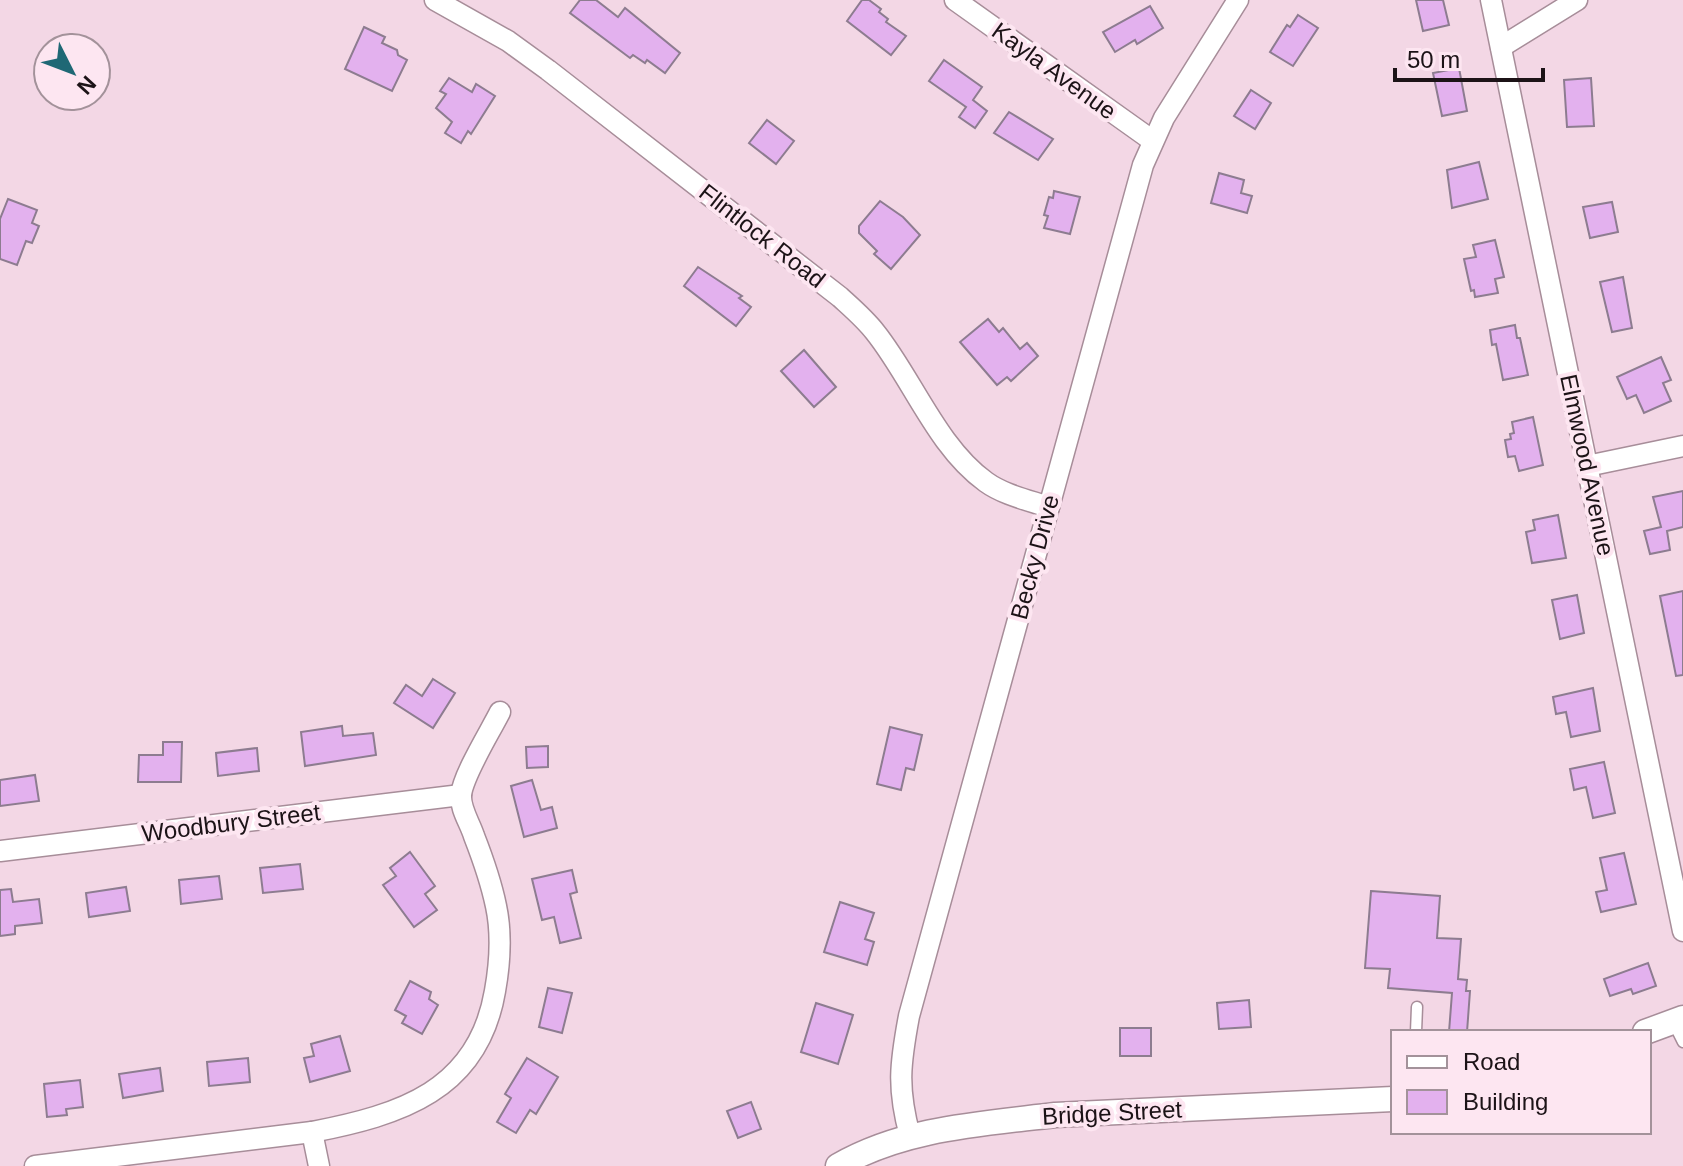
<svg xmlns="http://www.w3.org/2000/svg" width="1683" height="1166" font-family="Helvetica,sans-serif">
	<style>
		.building { fill: #e3b1ee; stroke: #8d7c90; stroke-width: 2 }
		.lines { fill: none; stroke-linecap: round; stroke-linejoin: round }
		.service-casing { stroke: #a78d99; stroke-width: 13 }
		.minor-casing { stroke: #a78d99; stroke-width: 23 }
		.tertiary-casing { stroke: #a78d99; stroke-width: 27 }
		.service { stroke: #fff; stroke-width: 10 }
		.minor { stroke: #fff; stroke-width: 20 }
		.tertiary { stroke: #fff; stroke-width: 24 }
		.labels { text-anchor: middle; stroke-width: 8; stroke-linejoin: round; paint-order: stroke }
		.street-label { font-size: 24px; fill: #1c1317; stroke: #fde6f1 }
	</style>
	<rect width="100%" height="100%" fill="#f3d7e5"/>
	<!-- building -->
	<g class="building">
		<path d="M 580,0 L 596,0 L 618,17 L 625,8 L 680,53 L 665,73 L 647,60 L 645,63 L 633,55 L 630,58 L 570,13 Z"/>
		<path d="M 862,0 L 869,0 L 881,9 L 879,12 L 888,19 L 886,22 L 906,36 L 891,55 L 847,21 Z"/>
		<path d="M 1416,0 L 1443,0 L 1449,25 L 1423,31 Z"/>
		<path d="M 1150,6 L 1163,28 L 1137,44 L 1135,40 L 1115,52 L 1103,32 Z"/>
		<path d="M 1298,15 L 1318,28 L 1293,66 L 1270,52 L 1287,25 L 1290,27 Z"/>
		<path d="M 364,27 L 385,37 L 382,43 L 397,50 L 398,55 L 407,60 L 392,91 L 345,69 Z"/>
		<path d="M 944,60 L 982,87 L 973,100 L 987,111 L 975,128 L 959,117 L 966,107 L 929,81 Z"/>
		<path d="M 1459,68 L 1467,111 L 1442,116 L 1433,73 Z"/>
		<path d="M 449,78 L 472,92 L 476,84 L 495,96 L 471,134 L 468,131 L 461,143 L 445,133 L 452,122 L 436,108 L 446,94 L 440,91 Z"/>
		<path d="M 1591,78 L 1594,126 L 1567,127 L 1564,80 Z"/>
		<path d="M 1251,90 L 1271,103 L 1255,129 L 1234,116 Z"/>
		<path d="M 1009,112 L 1053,139 L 1038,160 L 994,133 Z"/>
		<path d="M 767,120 L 794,141 L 776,164 L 749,143 Z"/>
		<path d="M 1479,162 L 1488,199 L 1452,208 L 1447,170 Z"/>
		<path d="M 1219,173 L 1244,180 L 1241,193 L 1252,196 L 1247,213 L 1211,203 Z"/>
		<path d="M 1054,191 L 1080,197 L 1070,234 L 1044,228 L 1048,216 L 1044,215 L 1049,197 L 1053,198 Z"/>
		<path d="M 8,199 L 37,210 L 32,223 L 39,226 L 32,243 L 26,241 L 17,265 L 0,259 L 0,219 Z"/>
		<path d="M 880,201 L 903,217 L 920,235 L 891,269 L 874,254 L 877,251 L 859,233 L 859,226 Z"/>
		<path d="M 1612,202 L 1618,232 L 1590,238 L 1583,207 Z"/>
		<path d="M 1495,240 L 1504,277 L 1495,279 L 1498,293 L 1475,297 L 1474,290 L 1471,291 L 1464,259 L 1476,257 L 1473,245 Z"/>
		<path d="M 698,267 L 742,296 L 739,298 L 751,307 L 736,326 L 684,286 Z"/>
		<path d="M 1623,277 L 1632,328 L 1612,332 L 1600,282 Z"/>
		<path d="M 988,319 L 999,332 L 1003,328 L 1020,349 L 1027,343 L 1038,356 L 1011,381 L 1007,377 L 997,385 L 960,342 Z"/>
		<path d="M 1515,325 L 1517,338 L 1520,338 L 1528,375 L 1503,380 L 1496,344 L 1492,345 L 1490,330 Z"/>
		<path d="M 804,350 L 836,387 L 814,407 L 781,371 Z"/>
		<path d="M 1661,357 L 1671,380 L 1663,383 L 1671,401 L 1644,413 L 1636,395 L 1627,399 L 1617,377 Z"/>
		<path d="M 1533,417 L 1543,465 L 1519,471 L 1515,456 L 1508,457 L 1505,440 L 1511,439 L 1510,434 L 1514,433 L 1512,422 Z"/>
		<path d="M 1683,491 L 1683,527 L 1667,531 L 1670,550 L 1650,554 L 1644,531 L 1661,527 L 1653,497 Z"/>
		<path d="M 1558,515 L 1566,558 L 1532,563 L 1526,532 L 1535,530 L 1533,520 Z"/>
		<path d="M 1683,591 L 1683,675 L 1676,676 L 1660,596 Z"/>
		<path d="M 1577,595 L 1584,633 L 1560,639 L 1552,600 Z"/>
		<path d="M 433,679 L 455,693 L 433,728 L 394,703 L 406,685 L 422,696 Z"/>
		<path d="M 1593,688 L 1600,731 L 1571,737 L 1566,712 L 1556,714 L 1553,697 Z"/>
		<path d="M 342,726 L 343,736 L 373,733 L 376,755 L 305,766 L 301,732 Z"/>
		<path d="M 890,727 L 922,735 L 914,770 L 906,768 L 901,790 L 877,784 Z"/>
		<path d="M 163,742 L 182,742 L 181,782 L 138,782 L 139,755 L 163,755 Z"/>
		<path d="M 548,746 L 548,767 L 527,768 L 526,747 Z"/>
		<path d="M 257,748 L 259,771 L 218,776 L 216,753 Z"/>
		<path d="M 1604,762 L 1615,813 L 1593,818 L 1586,787 L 1574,790 L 1570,769 Z"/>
		<path d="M 35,775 L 39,801 L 0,806 L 0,780 Z"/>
		<path d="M 532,780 L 541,810 L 552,807 L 557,828 L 524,837 L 511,786 Z"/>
		<path d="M 410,852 L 435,886 L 425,894 L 437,910 L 414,927 L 383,885 L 396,876 L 390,868 Z"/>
		<path d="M 1624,853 L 1636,904 L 1601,912 L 1596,892 L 1607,890 L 1600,858 Z"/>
		<path d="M 300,864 L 303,889 L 263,893 L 260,868 Z"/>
		<path d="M 572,870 L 577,892 L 570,894 L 581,938 L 560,943 L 554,917 L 542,920 L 532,879 Z"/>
		<path d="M 219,876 L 222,899 L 181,904 L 179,880 Z"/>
		<path d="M 126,887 L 130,911 L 89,917 L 86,893 Z"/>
		<path d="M 11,889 L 13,902 L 39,899 L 42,923 L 15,926 L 15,934 L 0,936 L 0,890 Z"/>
		<path d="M 1371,891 L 1440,896 L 1437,938 L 1461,939 L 1458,979 L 1467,980 L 1466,991 L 1470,991 L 1467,1032 L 1449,1032 L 1452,993 L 1388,988 L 1390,969 L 1365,968 Z"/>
		<path d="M 840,902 L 874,913 L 865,939 L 874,942 L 867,965 L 824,952 Z"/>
		<path d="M 1648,963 L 1656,986 L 1633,994 L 1631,989 L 1610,996 L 1604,979 Z"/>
		<path d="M 410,981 L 431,992 L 429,999 L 438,1005 L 422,1034 L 402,1023 L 406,1016 L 395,1010 Z"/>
		<path d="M 548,988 L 572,993 L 562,1033 L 539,1027 Z"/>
		<path d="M 1249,1000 L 1251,1027 L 1219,1029 L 1217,1003 Z"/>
		<path d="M 816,1003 L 853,1015 L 838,1064 L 801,1052 Z"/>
		<rect x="1120" y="1028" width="31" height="28"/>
		<path d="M 340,1036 L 350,1071 L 310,1082 L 304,1058 L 314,1056 L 311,1044 Z"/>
		<path d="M 248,1058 L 250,1082 L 209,1086 L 207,1062 Z"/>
		<path d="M 527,1058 L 558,1077 L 536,1114 L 530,1110 L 516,1133 L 497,1122 L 511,1098 L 505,1094 Z"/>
		<path d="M 160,1068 L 163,1091 L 123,1098 L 119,1074 Z"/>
		<path d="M 80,1080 L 83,1107 L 66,1109 L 67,1115 L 47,1117 L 44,1084 Z"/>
		<path d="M 751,1102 L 761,1129 L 738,1138 L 727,1111 Z"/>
	</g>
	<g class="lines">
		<!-- service casing -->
		<g class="service-casing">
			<g id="service">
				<path d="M 1673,1022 L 1683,1042"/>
				<path d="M 1416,1032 L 1417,1007"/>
			</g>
		</g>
		<!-- minor casing -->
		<g class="minor-casing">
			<g id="minor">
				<path d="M 435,0 L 508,41 L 548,70 L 840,297 C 852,308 865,319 875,332 C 912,378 937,447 986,482 C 1004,495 1028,500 1049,507"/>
				<path d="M 955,0 L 1153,141"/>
				<path d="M 1491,0 L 1683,931"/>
				<path d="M 1501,47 L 1577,0"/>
				<path d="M 1587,466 L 1683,446"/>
				<path d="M 0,851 L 461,795"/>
				<path d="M 312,1132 L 319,1166"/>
				<path d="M 910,1136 C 897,1088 900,1064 909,1016 L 1143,165 L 1164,118 L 1238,0"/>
				<path d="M 35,1166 L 312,1132 C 400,1115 478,1091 495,991 C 500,963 502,934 496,906 C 491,882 483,859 474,836 C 470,823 460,809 461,795 C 463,775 490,732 500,712"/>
			</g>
		</g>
		<!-- tertiary casing -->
		<g class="tertiary-casing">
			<g id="tertiary">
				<path d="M 1645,1032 L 1683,1018"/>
				<path d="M 838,1166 C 904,1128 981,1124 1055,1115 L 1393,1099"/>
			</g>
		</g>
		<!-- service -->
		<use href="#service" class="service"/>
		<!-- minor -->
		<use href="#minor" class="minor"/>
		<!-- tertiary -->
		<use href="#tertiary" class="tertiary"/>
	</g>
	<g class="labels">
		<!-- street labels -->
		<g class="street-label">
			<text transform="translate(1054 71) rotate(36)" y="8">Kayla Avenue</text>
			<text transform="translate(762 236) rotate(38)" y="8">Flintlock Road</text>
			<text transform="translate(1587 465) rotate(78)" y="8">Elmwood Avenue</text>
			<text transform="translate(1035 557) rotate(-75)" y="8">Becky Drive</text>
			<text transform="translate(231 823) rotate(-7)" y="8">Woodbury Street</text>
			<text transform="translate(1112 1113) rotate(-3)" y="8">Bridge Street</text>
		</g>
	</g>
	<!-- legend -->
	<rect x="1391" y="1030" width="260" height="104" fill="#fde6f1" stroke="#a3929a" stroke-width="2"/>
	<rect x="1407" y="1056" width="40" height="12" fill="#ffffff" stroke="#a3929a" stroke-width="2"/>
	<text x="1463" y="1070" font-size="24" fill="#1c1317">Road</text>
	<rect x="1407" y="1090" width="40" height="24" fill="#e3b1ee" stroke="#a3929a" stroke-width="2"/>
	<text x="1463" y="1110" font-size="24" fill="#1c1317">Building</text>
	<!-- north arrow -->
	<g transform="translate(72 72) rotate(132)"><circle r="38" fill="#fde6f1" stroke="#a3929a" stroke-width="2"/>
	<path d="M0-6L14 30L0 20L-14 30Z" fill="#1f6875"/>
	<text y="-12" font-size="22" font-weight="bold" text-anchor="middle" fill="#1c1317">N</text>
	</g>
	<!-- scale -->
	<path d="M1395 68v12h148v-12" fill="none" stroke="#1c1317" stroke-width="4"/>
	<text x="1407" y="68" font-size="24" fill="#1c1317" stroke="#fde6f1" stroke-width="6" paint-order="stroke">50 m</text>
</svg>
